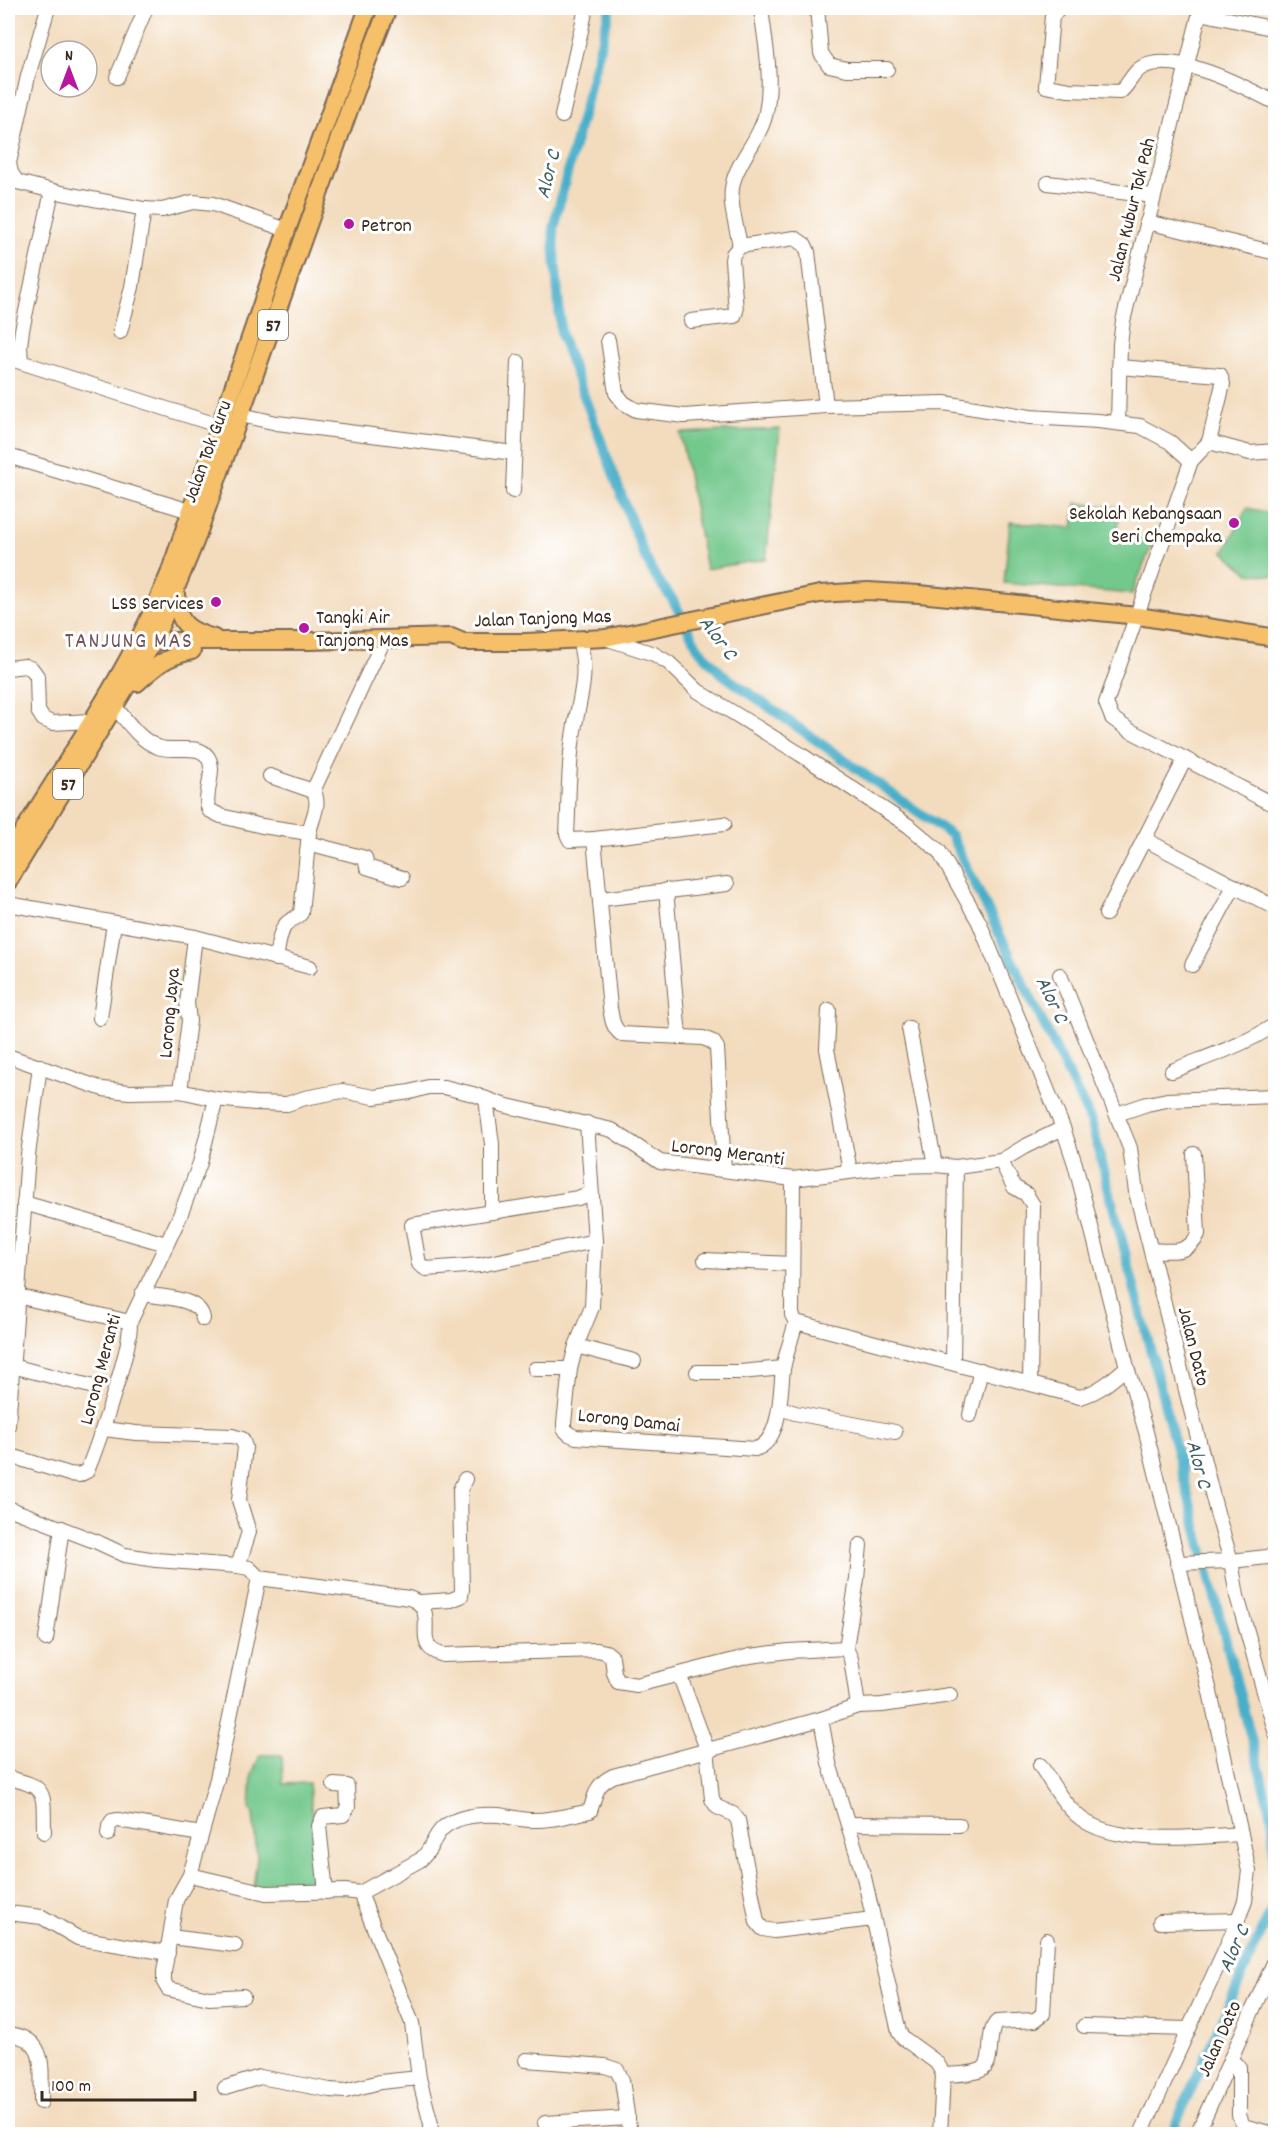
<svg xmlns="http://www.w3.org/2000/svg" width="1283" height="2142" font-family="Dekko,sans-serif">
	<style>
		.green { fill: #73c88c; stroke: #577955; stroke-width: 1.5 }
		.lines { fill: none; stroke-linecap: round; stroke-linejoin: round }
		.canal { stroke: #4aafc9; stroke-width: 10 }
		.minor-casing { stroke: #7b6856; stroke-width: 16 }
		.major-casing { stroke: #7b6856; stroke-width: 20 }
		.minor { stroke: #fff; stroke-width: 14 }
		.major { stroke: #f6c06b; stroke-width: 16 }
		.poi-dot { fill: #b5179e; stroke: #fff; stroke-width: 2 }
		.labels { text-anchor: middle; stroke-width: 6; stroke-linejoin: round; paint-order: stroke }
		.shield { fill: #fff; stroke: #766a62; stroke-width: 1.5 }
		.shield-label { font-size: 18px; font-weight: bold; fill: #3b2a1e }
		.street-label { font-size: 20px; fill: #3b2a1e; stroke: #fff }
		.poi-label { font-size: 20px; fill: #3b2a1e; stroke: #fff; text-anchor: start }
		.water-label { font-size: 21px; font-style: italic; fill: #415f62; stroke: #fff }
		.quarter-label { font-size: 22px; letter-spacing: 1.5px; fill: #74555a; stroke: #fff }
	</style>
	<rect width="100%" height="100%" fill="#fff"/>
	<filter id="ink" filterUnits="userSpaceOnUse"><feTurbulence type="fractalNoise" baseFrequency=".0167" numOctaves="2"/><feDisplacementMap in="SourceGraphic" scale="12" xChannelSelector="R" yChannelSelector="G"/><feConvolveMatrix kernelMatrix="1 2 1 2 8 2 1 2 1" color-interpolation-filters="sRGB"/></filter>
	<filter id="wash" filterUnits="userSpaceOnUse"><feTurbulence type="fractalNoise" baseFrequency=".008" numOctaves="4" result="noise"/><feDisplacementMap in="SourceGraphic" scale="24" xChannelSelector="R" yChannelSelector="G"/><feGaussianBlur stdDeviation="1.35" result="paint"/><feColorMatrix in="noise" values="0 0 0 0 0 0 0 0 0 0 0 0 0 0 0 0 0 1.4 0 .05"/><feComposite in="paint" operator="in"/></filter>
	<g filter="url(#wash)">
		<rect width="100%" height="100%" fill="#f3dcbe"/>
		<!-- green -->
		<g class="green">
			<path d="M 780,429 L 766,559 L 706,569 L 680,433 Z"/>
			<path d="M 1076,503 L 1120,508 L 1117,536 L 1154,540 L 1132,594 L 1004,583 L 1010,522 L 1073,528 Z"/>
			<path d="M 1247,508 L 1275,514 L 1275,576 L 1248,573 L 1224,552 Z"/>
			<path d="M 260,1755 L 282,1755 L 283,1784 L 309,1783 L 319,1884 L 315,1888 L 253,1889 L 257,1857 L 253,1814 L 250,1810 L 252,1774 Z"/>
		</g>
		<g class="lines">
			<!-- canal -->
			<path class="canal" d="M 610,8 L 553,228 L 561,335 L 644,555 L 655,576 L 673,600 L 698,648 L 722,674 L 951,835 L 1091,1121 L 1273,1822 L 1275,1902 L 1171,2134"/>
		</g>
	</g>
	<g filter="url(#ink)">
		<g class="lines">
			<!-- minor casing -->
			<g class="minor-casing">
				<g id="minor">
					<path d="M 48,8 L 28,76 L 9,163 L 11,173 L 17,182 L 57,192 L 144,209 L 162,210 L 193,202 L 213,204 L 287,230"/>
					<path d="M 817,8 L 821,53 L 829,65 L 847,69 L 887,69"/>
					<path d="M 1059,8 L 1052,16 L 1046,86 L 1069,90 L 1120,92 C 1130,84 1133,70 1145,66 C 1179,52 1245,87 1276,103"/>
					<path d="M 1200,13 L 1276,29"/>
					<path d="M 117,77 L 146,8"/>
					<path d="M 562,116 L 586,8"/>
					<path d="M 1048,183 L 1153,196"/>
					<path d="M 1147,222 L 1276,253"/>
					<path d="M 740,246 C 737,227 728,202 733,183 C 738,160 761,138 766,112 C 773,77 765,42 761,8"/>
					<path d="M 691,321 L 734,316 L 736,311 L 732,260 L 733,254 L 740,246 L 795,238 L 805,245 L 808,252 L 826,406"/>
					<path d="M 120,332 L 132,287 L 144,209"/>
					<path d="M 608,340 L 616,393 L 624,403 L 636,410 L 684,416 L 826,406 L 944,403 L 1030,417 L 1098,421 L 1140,426 L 1170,442 L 1191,461"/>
					<path d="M 8,358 L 220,426"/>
					<path d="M 21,362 L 20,346 L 22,330 L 52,191"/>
					<path d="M 1119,367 L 1220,375 L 1223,384 L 1209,442"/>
					<path d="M 241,415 L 277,423 L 514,453"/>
					<path d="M 1118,423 L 1120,344 L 1123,321 L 1201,8"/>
					<path d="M 1276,451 L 1250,453 L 1209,442 L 1191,461 L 1106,703 L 1112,718 L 1129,730 L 1276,806"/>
					<path d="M 8,456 L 190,511"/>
					<path d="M 513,491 L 518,362"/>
					<path d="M 605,638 L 654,654 L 669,663 L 698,691 L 800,754 L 909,826 L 939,851 L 979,922 L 1063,1128 L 1075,1164 L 1127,1367 L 1146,1432 L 1210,1692 L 1249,1871 L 1245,1901 L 1233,1932 L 1141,2134"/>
					<path d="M 579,640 C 590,678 578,700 573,737 C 568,768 569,802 567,834 L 570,840 L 594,839 L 724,824"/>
					<path d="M 8,668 L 25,666 L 32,669 L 37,676 L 38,711 L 43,719 L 52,723 L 91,721"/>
					<path d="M 115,707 C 128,722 139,740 158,747 C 172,753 197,743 207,756 C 218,769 202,796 209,810 L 221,816 L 262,826 L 309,833 C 311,820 322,803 313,791 L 270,776"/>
					<path d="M 313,791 L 380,648"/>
					<path d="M 594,839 L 610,1008 C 612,1018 612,1027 621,1034 L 703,1038 L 713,1042 L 717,1048 L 724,1169"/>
					<path d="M 1144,839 L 1276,908"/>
					<path d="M 308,843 L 365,858 L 367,867 L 402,878"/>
					<path d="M 666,890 L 679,1037"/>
					<path d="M 601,899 L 727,884"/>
					<path d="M 8,904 L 195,937 L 310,967"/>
					<path d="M 1106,914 L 1185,759"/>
					<path d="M 276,959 C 278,949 279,932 286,924 C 290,919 297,919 301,913 L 309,833"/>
					<path d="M 1192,965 L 1234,886"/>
					<path d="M 1060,975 L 1130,1148 L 1136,1192 L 1217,1513 L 1231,1561 L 1237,1596 L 1276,1734"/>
					<path d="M 829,1010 L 827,1049 L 850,1171"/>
					<path d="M 100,1018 L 114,923"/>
					<path d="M 909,1028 L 935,1165"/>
					<path d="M 8,1056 L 103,1089 L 129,1092 L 180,1091 L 216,1099 L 255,1103 L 287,1104 L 305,1098 L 342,1091 L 374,1097 L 410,1092 L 428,1087 L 444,1087 L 473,1094 L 503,1105 L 612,1130 L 660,1162 L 793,1179 L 896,1166 L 935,1165 L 956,1167 L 1001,1161 L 1024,1147 L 1063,1128"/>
					<path d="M 1172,1071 C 1206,1057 1245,1045 1276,1024"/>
					<path d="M 180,1091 L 189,1021 L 187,1003 L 195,937"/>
					<path d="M 486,1099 L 492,1144 L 492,1212"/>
					<path d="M 1117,1114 L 1147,1104 L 1167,1100 L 1276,1096"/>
					<path d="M 587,1123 L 595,1241 L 592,1307 L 576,1346 L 570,1369 L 564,1423 L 564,1429 L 569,1434 L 576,1437 L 755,1449 C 782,1442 780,1391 783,1369 C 786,1353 792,1337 796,1322"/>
					<path d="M 1001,1161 L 1014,1187 L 1026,1194 L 1033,1205 L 1030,1383"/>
					<path d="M 793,1179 L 792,1315 L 796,1322 L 1080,1397 C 1099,1392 1112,1380 1127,1367"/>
					<path d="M 590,1193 L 578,1198 L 412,1225 L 419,1264 L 426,1269 L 480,1265 L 595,1241"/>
					<path d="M 24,1203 L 166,1244"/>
					<path d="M 1151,1250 C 1170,1251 1189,1255 1198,1234 L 1194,1154"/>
					<path d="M 705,1260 L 792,1264"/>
					<path d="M 142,1294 C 160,1297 201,1297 203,1319"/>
					<path d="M 17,1296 L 130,1322"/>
					<path d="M 576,1346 L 634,1361"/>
					<path d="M 953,1362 L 956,1167"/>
					<path d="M 12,1366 L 90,1386"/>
					<path d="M 535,1369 L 570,1369"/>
					<path d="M 697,1372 L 740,1372 L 783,1368"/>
					<path d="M 780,1408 L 795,1413 L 895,1432"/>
					<path d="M 970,1415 L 981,1370"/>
					<path d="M 8,1426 L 28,1155 L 40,1066"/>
					<path d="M 104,1429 L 136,1433 L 232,1436 L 242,1439 L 245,1447 L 239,1500 L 249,1532 L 238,1566"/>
					<path d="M 8,1455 L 69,1474 L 79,1475 L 87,1471 C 100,1440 109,1409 119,1377 C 124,1359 130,1341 130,1322 L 179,1218 L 200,1163 L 216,1099"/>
					<path d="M 8,1508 L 97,1542 L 125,1555 L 156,1560 L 238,1566 L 249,1568 L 259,1578 L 409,1598 C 444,1610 407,1646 443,1655 L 597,1650 L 606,1652 L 612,1657 L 614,1673 L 618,1682 L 637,1685 L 750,1656 L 789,1651 L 846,1648"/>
					<path d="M 860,1545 L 857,1579 L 846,1648 L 851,1659 L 858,1706 L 821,1719 L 829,1763 L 864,1877 L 899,2032 L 903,2038 L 936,2062 L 940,2068 L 943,2075 L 940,2134"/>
					<path d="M 1177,1563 L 1231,1561 L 1276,1556"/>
					<path d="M 420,1602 L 451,1600 L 461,1596 L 462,1590 L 460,1490 L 465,1479"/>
					<path d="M 46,1639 L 62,1528"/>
					<path d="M 679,1674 L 707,1749 L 712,1799 L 717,1807 L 733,1814 L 738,1820 L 757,1922 L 763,1929 L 774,1931 L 873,1919"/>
					<path d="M 858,1706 L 882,1705 L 950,1695"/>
					<path d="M 1040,1765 C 1052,1783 1066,1810 1086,1822 C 1124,1845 1197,1837 1241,1834"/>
					<path d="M 8,1778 C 49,1787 43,1793 44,1832"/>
					<path d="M 849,1824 L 959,1825"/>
					<path d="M 108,1834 L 109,1826 L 112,1821 L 118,1820 L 201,1834"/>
					<path d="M 190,1875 L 266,1893 L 345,1891 L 360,1893 L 412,2023 L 419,2078 L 431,2124 L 431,2134"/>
					<path d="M 326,1892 L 319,1826 L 323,1817 L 343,1815 L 348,1807 L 347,1786 L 334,1785"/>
					<path d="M 360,1893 L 420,1860 C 432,1851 433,1836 444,1827 C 458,1816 480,1814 498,1815 C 509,1816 519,1820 530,1820 C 550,1821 570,1815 590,1811 C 596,1794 595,1785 613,1776 L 821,1719"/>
					<path d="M 8,1913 L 42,1917 L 78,1938 L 168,1953"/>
					<path d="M 1160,1922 L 1238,1920"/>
					<path d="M 170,1937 L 235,1945"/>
					<path d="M 243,1996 L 209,1998 L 168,1989 L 164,1982 L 164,1972 L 176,1900 L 190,1875 L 217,1779 L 259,1578"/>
					<path d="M 1084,2026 L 1188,2029"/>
					<path d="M 8,2034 C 49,2038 41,2071 41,2102"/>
					<path d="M 526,2060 L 605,2066 L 617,2070 L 622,2080 L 630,2134"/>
					<path d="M 1230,2060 L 1239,2067 L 1239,2115 L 1243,2126 L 1273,2134"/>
					<path d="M 943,2075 C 954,2074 971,2075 981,2070 C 996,2063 985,2033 997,2022 L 1035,2020 L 1043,2014 L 1047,1940"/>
					<path d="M 225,2088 L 260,2077 L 330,2090 L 345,2091 L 380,2082 L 419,2078"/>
					<path d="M 545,2123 L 628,2118"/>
					<path d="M 1197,2134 L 1276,1958"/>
				</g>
			</g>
			<!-- major casing -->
			<g class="major-casing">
				<g id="major">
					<path d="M 176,592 C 177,622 185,630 214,638"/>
					<path d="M 139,641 L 310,641 L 451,637 L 463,642 L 526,642 L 605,638 L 820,594 L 868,591 L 919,594 L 1138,616 L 1276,638"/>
					<path d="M 137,683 C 157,665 165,657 192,651"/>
					<path d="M 8,856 C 64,763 128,674 169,574 L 287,230 L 368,8"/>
					<path d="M 8,882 L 154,641 L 195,542 L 358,85 L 388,8"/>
				</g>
			</g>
			<!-- minor -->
			<use href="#minor" class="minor"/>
			<!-- major -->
			<use href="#major" class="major"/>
		</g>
	</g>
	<!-- markers -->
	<g class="poi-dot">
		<circle cx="349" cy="224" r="6"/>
		<circle cx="1234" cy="523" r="6"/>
		<circle cx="216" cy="602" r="6"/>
		<circle cx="304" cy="628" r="6"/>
	</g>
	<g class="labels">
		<!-- shield labels -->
		<g class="shield">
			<rect x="258" y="310" width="30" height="30" rx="4.5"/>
			<rect x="53" y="769" width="30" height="30" rx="4.5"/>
		</g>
		<g class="shield-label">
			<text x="273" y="331">57</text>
			<text x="68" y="790">57</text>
		</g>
		<!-- street labels -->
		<g class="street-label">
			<text transform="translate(1130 209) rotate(-76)" y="7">Jalan Kubur Tok Pah</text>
			<text transform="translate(206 451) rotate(-70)" y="7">Jalan Tok Guru</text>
			<text transform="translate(543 617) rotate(-2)" y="7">Jalan Tanjong Mas</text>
			<text transform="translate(168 1013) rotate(-85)" y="7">Lorong Jaya</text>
			<text transform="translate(728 1151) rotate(7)" y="7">Lorong Meranti</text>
			<text transform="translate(1195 1346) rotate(76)" y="7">Jalan Dato</text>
			<text transform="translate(99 1369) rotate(-75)" y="7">Lorong Meranti</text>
			<text transform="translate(629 1419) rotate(6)" y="7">Lorong Damai</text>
			<text transform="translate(1218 2038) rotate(-66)" y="7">Jalan Dato</text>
		</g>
		<!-- poi labels -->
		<g class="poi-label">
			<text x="361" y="231">Petron</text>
			<text x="1222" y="519" text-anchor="end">Sekolah Kebangsaan<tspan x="1222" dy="23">Seri Chempaka</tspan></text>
			<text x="204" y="609" text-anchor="end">LSS Services</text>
			<text x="316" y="623">Tangki Air<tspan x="316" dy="23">Tanjong Mas</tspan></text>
		</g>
		<!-- water labels -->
		<g class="water-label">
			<text transform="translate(547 174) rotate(-76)" y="7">Alor C</text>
			<text transform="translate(719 637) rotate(53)" y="7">Alor C</text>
			<text transform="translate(1053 999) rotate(64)" y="7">Alor C</text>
			<text transform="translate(1200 1464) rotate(75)" y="7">Alor C</text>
			<text transform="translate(1233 1948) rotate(-66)" y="7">Alor C</text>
		</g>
		<!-- quarter labels -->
		<g class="quarter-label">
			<text x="129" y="647">TANJUNG MAS</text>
		</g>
	</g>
	<!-- margin -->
	<rect width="1283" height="2142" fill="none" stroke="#fff" stroke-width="30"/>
	<!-- north arrow -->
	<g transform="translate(69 69)"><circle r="28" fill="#ffffff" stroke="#b1aaa5" stroke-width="1.5"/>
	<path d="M0-4.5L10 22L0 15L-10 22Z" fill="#b5179e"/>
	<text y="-9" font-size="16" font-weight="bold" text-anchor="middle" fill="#3b2a1e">N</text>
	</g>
	<!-- scale -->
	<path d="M42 2091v9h153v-9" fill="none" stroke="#3b2a1e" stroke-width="3"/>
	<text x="51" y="2091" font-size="18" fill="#3b2a1e" stroke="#ffffff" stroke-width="4.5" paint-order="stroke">100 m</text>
</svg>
